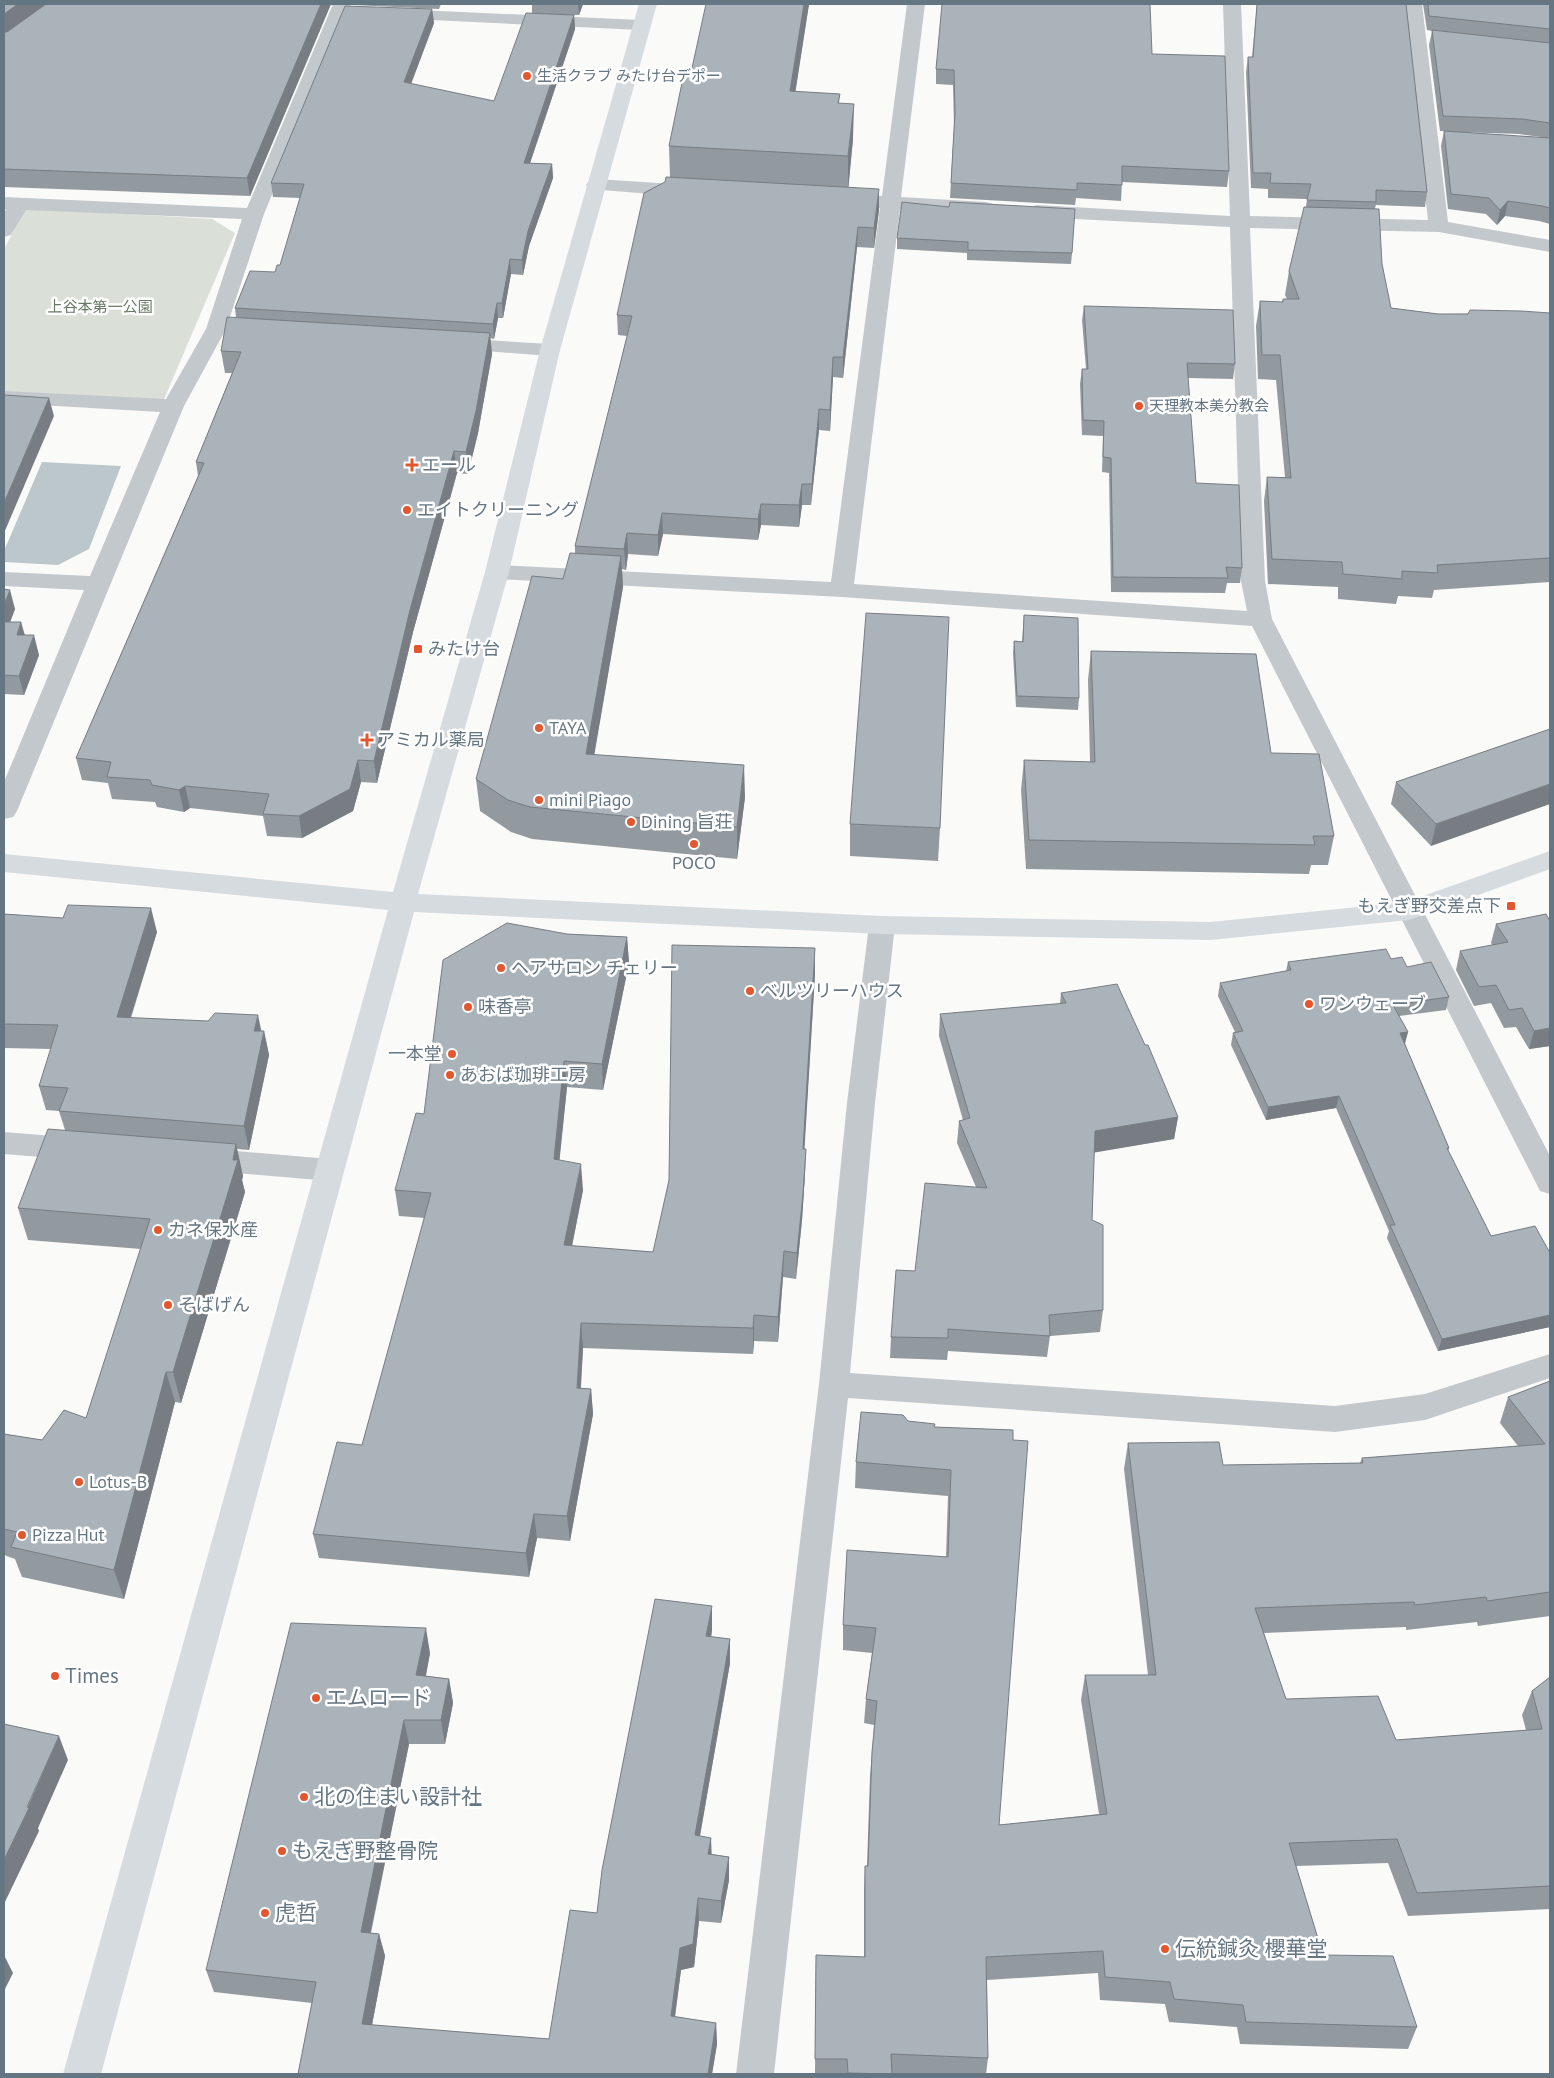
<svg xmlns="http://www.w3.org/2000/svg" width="1554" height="2078" font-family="'PT Sans','Noto Sans JP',sans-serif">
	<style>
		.green { fill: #dadfd7 }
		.water { fill: #bbc7cb }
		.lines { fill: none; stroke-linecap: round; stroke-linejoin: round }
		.street { fill: #c3c8cc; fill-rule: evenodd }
		.secondary { fill: #d6dbdf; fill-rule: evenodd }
		.wall { fill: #929a9f; fill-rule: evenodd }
		.shaded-wall { fill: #777d82 }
		.building { fill: #aab3b9; stroke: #777d82 }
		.poi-dot { fill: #e4572e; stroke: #fff; stroke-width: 2 }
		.labels { text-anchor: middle; stroke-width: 5; stroke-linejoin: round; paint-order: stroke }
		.far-poi-label { font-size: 15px; fill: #657683; stroke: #fff; text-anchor: start }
		.far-park-label { font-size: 15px; fill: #687a64; stroke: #fff }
		.poi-label { font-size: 18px; fill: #657683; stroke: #fff; text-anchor: start }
		.near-poi-label { font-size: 21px; fill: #657683; stroke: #fff; text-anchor: start }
	</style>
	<rect width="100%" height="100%" fill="#fafaf8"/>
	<!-- green -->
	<path class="green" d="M 26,208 L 212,219 L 235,233 L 162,404 L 4,397 L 4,249 Z"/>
	<!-- water -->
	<path class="water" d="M 42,462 L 121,466 L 89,549 L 58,565 L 4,562 L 4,551 Z"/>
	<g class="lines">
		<!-- street -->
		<g class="street">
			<path d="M 333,4 L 351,4 L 264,214 L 226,329 L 184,406 L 17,811 L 13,817 L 4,819 L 4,782 L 84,590 L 4,586 L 4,572 L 90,576 L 160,412 L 4,403 L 4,391 L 166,399 L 206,329 L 242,219 L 26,210 L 11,235 L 4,237 L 4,214 L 6,209 L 4,209 L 4,197 L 247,208 Z"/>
			<path d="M 907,4 L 925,4 L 901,197 L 986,202 L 993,204 L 996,208 L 993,212 L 986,214 L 900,209 L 854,584 L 1247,611 L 1241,581 L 1230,227 L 1037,217 L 1030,215 L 1027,211 L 1030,207 L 1037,205 L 1230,216 L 1223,4 L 1241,4 L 1250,216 L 1428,220 L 1404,4 L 1422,4 L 1448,222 L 1550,240 L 1550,252 L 1439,232 L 1250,228 L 1265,581 L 1272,619 L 1550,1156 L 1550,1194 L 1540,1191 L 1536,1183 L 1252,626 L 842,597 L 497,579 L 489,577 L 485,572 L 489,567 L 497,565 L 831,582 L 880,208 L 835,204 L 832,200 L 835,196 L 842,194 L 882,196 Z"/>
			<path d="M 395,9 L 641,20 L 647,21 L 650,25 L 647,29 L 641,30 L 389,18 L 386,14 L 389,10 Z"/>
			<path d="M 596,179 L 689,185 L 696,187 L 699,191 L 696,195 L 689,197 L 589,189 L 586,185 L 589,181 Z"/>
			<path d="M 454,338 L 550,344 L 557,346 L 560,350 L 557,354 L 550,356 L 447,348 L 444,344 L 447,340 Z"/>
			<path d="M 882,916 L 891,918 L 895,925 L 875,1103 L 850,1373 L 1335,1406 L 1425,1394 L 1550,1354 L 1550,1378 L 1425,1420 L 1335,1432 L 848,1398 L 774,2074 L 736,2074 L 819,1384 L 847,1103 L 869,925 L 873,918 Z"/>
			<path d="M 4,1132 L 77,1138 L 87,1141 L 91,1149 L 87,1157 L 77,1160 L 4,1154 Z"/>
			<path d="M 202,1148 L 330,1159 L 340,1162 L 344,1170 L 340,1178 L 330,1181 L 202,1170 L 192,1167 L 188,1159 L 192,1151 Z"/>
		</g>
		<!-- secondary -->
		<path class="secondary" d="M 639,4 L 657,4 L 560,350 L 509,572 L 418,894 L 882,916 L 1211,922 L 1406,902 L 1550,851 L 1550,869 L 1409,920 L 1211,940 L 882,934 L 414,912 L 101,2074 L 63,2074 L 388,910 L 4,872 L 4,854 L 393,892 L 485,572 L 540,350 Z"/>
	</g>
	<!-- wall -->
	<g class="wall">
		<path d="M 4,4 L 331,4 L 250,196 L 4,187 Z"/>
		<path d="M 352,4 L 441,4 L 439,9 L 353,5 Z"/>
		<path d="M 532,4 L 583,4 L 579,15 L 574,15 L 575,29 L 530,163 L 552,164 L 553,178 L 529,246 L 523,275 L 511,274 L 503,318 L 498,318 L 494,339 L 490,338 L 492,354 L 478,433 L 468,474 L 457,473 L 413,632 L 377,783 L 361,782 L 353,811 L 302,838 L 267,836 L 263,816 L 190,808 L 184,812 L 157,807 L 155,802 L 112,799 L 108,783 L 82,780 L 76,758 L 198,476 L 196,462 L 232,373 L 225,373 L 221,351 L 236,318 L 235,308 L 275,272 L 280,265 L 300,198 L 273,197 L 271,183 L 432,9 L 434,23 L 411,84 L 494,101 L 532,13 Z"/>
		<path d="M 809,4 L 795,92 L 840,94 L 839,103 L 853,139 L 848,188 L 879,210 L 874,248 L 857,247 L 843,378 L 833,377 L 830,431 L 819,430 L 811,505 L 802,505 L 799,527 L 761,525 L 758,540 L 663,534 L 658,556 L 628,554 L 626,570 L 622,569 L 623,587 L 594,754 L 745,797 L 737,859 L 532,839 L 511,832 L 480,811 L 476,779 L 563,579 L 575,553 L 575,546 L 627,336 L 618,335 L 617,315 L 665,182 L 670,177 L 669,146 L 692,68 Z"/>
		<path d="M 1257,4 L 1406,4 L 1427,192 L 1425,207 L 1376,205 L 1375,208 L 1382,264 L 1391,308 L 1438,314 L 1550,313 L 1550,582 L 1434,590 L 1432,598 L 1398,596 L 1396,604 L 1338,599 L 1338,587 L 1268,584 L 1264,501 L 1267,477 L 1285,477 L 1276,380 L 1258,379 L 1256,326 L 1260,301 L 1282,302 L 1283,299 L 1287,299 L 1285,295 L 1289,271 L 1306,207 L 1307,199 L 1268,198 L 1268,189 L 1251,188 L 1246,72 L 1248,57 L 1252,57 Z"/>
		<path d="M 1423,4 L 1550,4 L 1550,224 L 1539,221 L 1505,216 L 1497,225 L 1486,214 L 1448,209 L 1441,146 L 1444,131 L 1440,131 L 1429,45 L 1432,31 L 1427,30 ZM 1459,132 L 1519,134 L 1549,138 Z"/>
		<path d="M 1152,54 L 1229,171 L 1227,187 L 1122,182 L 1121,201 L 1076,198 L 1075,205 L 950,198 L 954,126 L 953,85 L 936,84 L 936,69 Z"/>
		<path d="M 949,207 L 1072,253 L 1071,264 L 967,260 L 967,253 L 897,249 L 897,238 Z"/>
		<path d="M 1084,306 L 1235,364 L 1233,379 L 1188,378 L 1196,483 L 1242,568 L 1240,583 L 1227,583 L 1225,593 L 1111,592 L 1109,473 L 1102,472 L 1103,436 L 1082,435 L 1080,384 L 1082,369 L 1086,369 L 1082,320 Z"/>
		<path d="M 4,589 L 15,609 L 10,622 L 21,622 L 25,635 L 39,655 L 24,695 L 4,694 Z"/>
		<path d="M 1024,615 L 1079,698 L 1078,710 L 1016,707 L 1013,653 L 1014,641 L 1022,642 Z"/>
		<path d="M 1091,651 L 1271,753 L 1334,836 L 1328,865 L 1311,865 L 1309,874 L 1026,869 L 1021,790 L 1024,760 L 1090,762 L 1088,680 Z"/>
		<path d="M 1550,729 L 1431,846 L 1391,804 L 1396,782 Z"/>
		<path d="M 850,824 L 940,828 L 938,861 L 850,856 Z"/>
		<path d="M 4,914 L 157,932 L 131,1018 L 264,1031 L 269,1055 L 249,1150 L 237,1149 L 243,1176 L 242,1180 L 245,1192 L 181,1403 L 175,1402 L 124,1599 L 22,1577 L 15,1559 L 4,1555 L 4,1434 L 42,1440 L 86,1418 L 141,1249 L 28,1240 L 18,1208 L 65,1130 L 59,1111 L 46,1110 L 39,1086 L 51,1049 L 4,1048 Z"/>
		<path d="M 1546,914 L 1550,1046 L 1529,1049 L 1516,1027 L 1504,1028 L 1491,1003 L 1474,1006 L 1456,970 L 1460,951 L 1492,945 L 1491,943 L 1496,924 Z"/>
		<path d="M 567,934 L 627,937 L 629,963 L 603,1090 L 567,1087 L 559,1160 L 583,1190 L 572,1246 L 653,1252 L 815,974 L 804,1149 L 805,1174 L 802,1220 L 796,1279 L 783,1277 L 778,1342 L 754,1341 L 753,1354 L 583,1348 L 581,1388 L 591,1389 L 593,1414 L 570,1541 L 537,1538 L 529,1577 L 319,1558 L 313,1534 L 362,1445 L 425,1218 L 399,1216 L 395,1190 L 424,1114 Z"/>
		<path d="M 1391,959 L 1407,967 L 1449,997 L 1446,1010 L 1399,1016 L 1408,1032 L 1405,1044 L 1449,1148 L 1448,1151 L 1491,1236 L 1550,1253 L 1550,1327 L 1438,1351 L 1387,1238 L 1389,1231 L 1336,1108 L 1266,1120 L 1231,1045 L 1233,1033 L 1235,1032 L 1218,996 L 1220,983 L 1286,971 L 1288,962 Z"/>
		<path d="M 1061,993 L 1145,1045 L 1178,1117 L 1174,1139 L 1094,1152 L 1092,1220 L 1103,1310 L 1100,1332 L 1050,1336 L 1047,1357 L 948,1351 L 947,1360 L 890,1358 L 891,1337 L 915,1271 L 976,1187 L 957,1143 L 959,1121 L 963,1120 L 939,1036 L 940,1014 L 1060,1004 Z"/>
		<path d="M 1550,1381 L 1550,1616 L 1478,1626 L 1477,1622 L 1406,1630 L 1406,1627 L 1264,1633 L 1286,1699 L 1396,1740 L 1526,1730 L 1522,1715 L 1532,1691 L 1550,1677 L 1550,1909 L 1408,1916 L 1388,1863 L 1296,1866 L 1323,1955 L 1417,2027 L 1408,2049 L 1240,2044 L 1237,2027 L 1169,2022 L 1165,2004 L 1100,2000 L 1098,1973 L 987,1980 L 988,2058 L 986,2074 L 815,2074 L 816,1955 L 864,1957 L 864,1889 L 865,1866 L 867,1866 L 870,1776 L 872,1752 L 874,1725 L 864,1723 L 866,1699 L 872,1653 L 843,1650 L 843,1625 L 946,1557 L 948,1496 L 855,1488 L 856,1462 L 908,1421 L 934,1427 L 1013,1430 L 999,1825 L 1099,1814 L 1081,1700 L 1085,1675 L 1148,1675 L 1124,1469 L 1128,1443 L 1223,1465 L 1360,1463 L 1362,1458 L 1518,1446 L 1500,1423 L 1508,1397 Z"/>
		<path d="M 712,1631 L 711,1637 L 730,1639 L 730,1663 L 700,1836 L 711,1838 L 711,1854 L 729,1857 L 729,1880 L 721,1923 L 699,1921 L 694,1967 L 681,1970 L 675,2017 L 716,2023 L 717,2044 L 712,2074 L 298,2074 L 312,2003 L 214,1992 L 206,1970 L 430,1653 L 426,1676 L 449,1679 L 453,1703 L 445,1744 L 409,1744 L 371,1933 L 379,1934 L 385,1956 L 372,2025 L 549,2039 L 597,1913 Z"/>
	</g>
	<!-- shaded-wall -->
	<g class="shaded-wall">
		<path d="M 18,4 L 47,4 L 4,34 L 4,14 Z"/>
		<path d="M 321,4 L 331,4 L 250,196 L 247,178 Z"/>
		<path d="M 578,4 L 583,4 L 579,15 Z"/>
		<path d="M 804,4 L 809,4 L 790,127 L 790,91 Z"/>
		<path d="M 432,9 L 434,23 L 406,97 L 404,82 Z"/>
		<path d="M 574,15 L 575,29 L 525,178 L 524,163 Z"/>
		<path d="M 854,104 L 853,139 L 848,192 L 848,156 Z"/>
		<path d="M 552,164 L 553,178 L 529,246 L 523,275 L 522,260 L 528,231 Z"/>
		<path d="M 879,189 L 879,210 L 874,248 L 874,228 Z"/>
		<path d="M 1508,201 L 1505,216 L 1497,225 L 1500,210 Z"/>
		<path d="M 858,227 L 857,247 L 843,378 L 843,357 Z"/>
		<path d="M 510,259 L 511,274 L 503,318 L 502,303 Z"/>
		<path d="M 497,303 L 498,318 L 494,339 L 493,324 Z"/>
		<path d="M 490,333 L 492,354 L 478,433 L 468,474 L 466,452 Z"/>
		<path d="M 833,357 L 833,377 L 830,431 L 830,410 Z"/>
		<path d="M 49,398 L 54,416 L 4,533 L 4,503 Z"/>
		<path d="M 819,409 L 819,430 L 811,505 L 812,484 Z"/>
		<path d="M 454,451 L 457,473 L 413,632 L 377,783 L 374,761 L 410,610 Z"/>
		<path d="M 802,484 L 802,505 L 799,527 L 799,505 Z"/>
		<path d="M 761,504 L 761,525 L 758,540 L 758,519 Z"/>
		<path d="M 662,513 L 663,534 L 658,556 L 658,535 Z"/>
		<path d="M 627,533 L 628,554 L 626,570 L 624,549 Z"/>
		<path d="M 621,556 L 623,587 L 589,786 L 586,754 Z"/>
		<path d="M 10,590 L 15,609 L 4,638 L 4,605 Z"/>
		<path d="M 21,622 L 26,642 L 17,635 Z"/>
		<path d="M 34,635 L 39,655 L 24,695 L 19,676 Z"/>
		<path d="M 358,760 L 361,782 L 353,811 L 302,838 L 299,816 Z"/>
		<path d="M 744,765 L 745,797 L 737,859 L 737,827 Z"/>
		<path d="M 1550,784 L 1550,804 L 1431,846 L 1436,824 Z"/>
		<path d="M 185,786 L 190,808 L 184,812 L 179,790 Z"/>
		<path d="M 151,908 L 157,932 L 123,1041 L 117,1017 Z"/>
		<path d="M 627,937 L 629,963 L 603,1090 L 602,1064 Z"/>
		<path d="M 815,948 L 815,974 L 803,1174 L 803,1149 Z"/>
		<path d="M 258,1015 L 263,1039 L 264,1031 L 269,1055 L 249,1150 L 244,1126 L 254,1031 Z"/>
		<path d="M 1550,1028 L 1550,1046 L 1529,1049 L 1534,1031 Z"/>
		<path d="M 1408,1032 L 1404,1045 L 1400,1033 Z"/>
		<path d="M 564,1061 L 567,1087 L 557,1185 L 554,1159 Z"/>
		<path d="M 1339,1096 L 1336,1108 L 1266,1120 L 1268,1107 Z"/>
		<path d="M 1178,1117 L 1174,1139 L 1092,1153 L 1095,1131 Z"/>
		<path d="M 236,1144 L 243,1176 L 242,1180 L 245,1192 L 181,1403 L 173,1372 L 233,1160 Z"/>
		<path d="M 806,1149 L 805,1174 L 802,1220 L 796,1279 L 797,1253 Z"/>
		<path d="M 581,1164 L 583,1190 L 567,1271 L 564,1245 Z"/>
		<path d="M 784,1251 L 783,1277 L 778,1342 L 778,1317 Z"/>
		<path d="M 754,1315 L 754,1341 L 753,1354 L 753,1328 Z"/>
		<path d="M 1550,1315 L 1550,1327 L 1438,1351 L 1442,1339 Z"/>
		<path d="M 581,1323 L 583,1348 L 579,1413 L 577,1388 Z"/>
		<path d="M 166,1372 L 175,1402 L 124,1599 L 114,1570 Z"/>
		<path d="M 591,1389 L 593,1414 L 570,1541 L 567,1516 Z"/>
		<path d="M 534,1514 L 537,1538 L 529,1577 L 526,1553 Z"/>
		<path d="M 712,1606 L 712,1631 L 707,1660 L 706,1636 Z"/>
		<path d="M 426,1628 L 430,1653 L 421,1699 L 416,1675 Z"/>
		<path d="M 730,1639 L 730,1663 L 696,1858 L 695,1835 Z"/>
		<path d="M 449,1679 L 453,1703 L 445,1744 L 441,1720 Z"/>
		<path d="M 404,1720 L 409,1744 L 366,1954 L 361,1932 Z"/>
		<path d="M 59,1736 L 68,1760 L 38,1828 L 39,1831 L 4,1904 L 4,1860 Z"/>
		<path d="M 711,1838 L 712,1861 L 708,1854 Z"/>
		<path d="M 729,1857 L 729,1880 L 721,1923 L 721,1901 Z"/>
		<path d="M 698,1898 L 699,1921 L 694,1967 L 681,1970 L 672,2038 L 671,2016 L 680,1948 Z"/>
		<path d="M 379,1934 L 385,1956 L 368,2046 L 362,2024 Z"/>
		<path d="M 4,1955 L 13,1973 L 4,1991 Z"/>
		<path d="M 716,2023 L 717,2044 L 712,2074 L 708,2074 Z"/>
	</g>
	<!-- building -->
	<g class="building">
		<path d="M 4,4 L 18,4 L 4,14 Z"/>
		<path d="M 46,4 L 321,4 L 247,178 L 4,169 L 4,32 L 7,32 Z"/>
		<path d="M 706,4 L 804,4 L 790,91 L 840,94 L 838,103 L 854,104 L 848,156 L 669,146 L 685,68 L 692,68 Z"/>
		<path d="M 942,4 L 1150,4 L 1152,54 L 1225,56 L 1229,171 L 1122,166 L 1122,185 L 1077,183 L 1077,190 L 951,183 L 955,112 L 954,70 L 936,69 Z"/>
		<path d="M 1257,4 L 1406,4 L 1427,192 L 1376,190 L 1376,202 L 1307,200 L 1311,184 L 1270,183 L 1271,173 L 1253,173 L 1248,57 L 1253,57 Z"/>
		<path d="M 1428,4 L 1550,4 L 1550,29 L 1429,16 Z"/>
		<path d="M 345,6 L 432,9 L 404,82 L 494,101 L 526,13 L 574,15 L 524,163 L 552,164 L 528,231 L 522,260 L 510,259 L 502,303 L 497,303 L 493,324 L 235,308 L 250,271 L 275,272 L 277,265 L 280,265 L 304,184 L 271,183 Z"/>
		<path d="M 1432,30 L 1550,43 L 1550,123 L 1522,119 L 1443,116 Z"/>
		<path d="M 1444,131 L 1550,138 L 1550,208 L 1542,206 L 1508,201 L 1500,210 L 1489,198 L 1451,194 Z"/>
		<path d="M 666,177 L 879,189 L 874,228 L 858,227 L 843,357 L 833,357 L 830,410 L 819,409 L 812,484 L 802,484 L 799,505 L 761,504 L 758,519 L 662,513 L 658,535 L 627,533 L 624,549 L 575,546 L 632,316 L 617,315 L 644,193 L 665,182 Z"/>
		<path d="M 902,202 L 949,207 L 950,202 L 1075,209 L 1072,253 L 968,250 L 968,242 L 897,238 Z"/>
		<path d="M 1304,207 L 1379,209 L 1382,264 L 1391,308 L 1438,314 L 1468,314 L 1470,310 L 1521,311 L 1550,313 L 1550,558 L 1437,565 L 1438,573 L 1402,571 L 1402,579 L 1343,574 L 1342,562 L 1272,559 L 1267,477 L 1291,478 L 1280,355 L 1262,355 L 1260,301 L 1283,302 L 1283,299 L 1299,299 L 1289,271 Z"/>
		<path d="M 1084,306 L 1233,310 L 1235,364 L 1187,363 L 1196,483 L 1239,485 L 1242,568 L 1226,567 L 1228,578 L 1113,577 L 1111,458 L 1103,457 L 1104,421 L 1083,420 L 1082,369 L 1088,369 Z"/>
		<path d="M 227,317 L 490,333 L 476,411 L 466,452 L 454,451 L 410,610 L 374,761 L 358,760 L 350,789 L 299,816 L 263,814 L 269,794 L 185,786 L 179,790 L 152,785 L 150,780 L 107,777 L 111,762 L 76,758 L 204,463 L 196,462 L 241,352 L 221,351 Z"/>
		<path d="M 4,395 L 49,398 L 4,503 Z"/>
		<path d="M 570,553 L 621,556 L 586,754 L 744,765 L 737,827 L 530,807 L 508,800 L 476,779 L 532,576 L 563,579 Z"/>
		<path d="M 4,589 L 10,590 L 4,605 Z"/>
		<path d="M 866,613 L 949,617 L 940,828 L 850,824 Z"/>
		<path d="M 1024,615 L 1078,618 L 1079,698 L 1017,696 L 1014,641 L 1023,642 Z"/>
		<path d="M 4,622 L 21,622 L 17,635 L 34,635 L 19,676 L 4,675 Z"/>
		<path d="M 1091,651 L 1256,654 L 1271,753 L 1319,754 L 1334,836 L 1313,836 L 1315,845 L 1029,840 L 1024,760 L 1095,762 Z"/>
		<path d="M 1550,729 L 1550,784 L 1436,824 L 1396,782 Z"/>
		<path d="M 68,905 L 151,908 L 117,1017 L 208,1021 L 215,1013 L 258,1015 L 254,1031 L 264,1031 L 244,1126 L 59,1111 L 68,1088 L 39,1086 L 58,1025 L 4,1024 L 4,914 L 63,918 Z"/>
		<path d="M 1546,914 L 1550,921 L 1550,1028 L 1534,1031 L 1522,1008 L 1509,1010 L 1496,985 L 1479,987 L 1460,951 L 1508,942 L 1496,924 Z"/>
		<path d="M 507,923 L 567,934 L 627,937 L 602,1064 L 564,1061 L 554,1159 L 581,1164 L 564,1245 L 653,1252 L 669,1180 L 672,945 L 815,948 L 803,1149 L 806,1149 L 803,1194 L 797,1253 L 784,1251 L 778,1317 L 754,1315 L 753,1328 L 581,1323 L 577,1388 L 591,1389 L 567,1516 L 534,1514 L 526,1553 L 313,1534 L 337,1442 L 362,1445 L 431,1193 L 395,1190 L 416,1113 L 424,1114 L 443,960 Z"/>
		<path d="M 1386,949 L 1391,959 L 1402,957 L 1407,967 L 1431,962 L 1449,997 L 1393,1005 L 1408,1032 L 1400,1033 L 1449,1148 L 1447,1148 L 1491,1236 L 1535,1226 L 1550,1253 L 1550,1315 L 1442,1339 L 1390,1225 L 1395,1225 L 1339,1096 L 1268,1107 L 1233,1033 L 1243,1031 L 1220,983 L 1291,970 L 1288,962 Z"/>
		<path d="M 1117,984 L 1145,1045 L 1148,1045 L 1178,1117 L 1095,1131 L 1092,1220 L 1103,1225 L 1103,1310 L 1049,1315 L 1050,1336 L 948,1329 L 948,1338 L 891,1337 L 896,1270 L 915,1271 L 925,1183 L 987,1188 L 959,1121 L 970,1118 L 940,1014 L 1066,1003 L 1061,993 Z"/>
		<path d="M 48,1129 L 236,1144 L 233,1160 L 238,1160 L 173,1372 L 166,1372 L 114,1570 L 11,1547 L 17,1532 L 4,1529 L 4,1434 L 42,1440 L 64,1410 L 86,1418 L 150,1219 L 18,1208 Z"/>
		<path d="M 1550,1381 L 1550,1592 L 1487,1601 L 1486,1597 L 1415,1605 L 1414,1602 L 1255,1608 L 1286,1699 L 1378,1696 L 1396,1740 L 1542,1729 L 1532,1691 L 1550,1677 L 1550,1886 L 1417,1893 L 1397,1839 L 1289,1843 L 1323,1955 L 1393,1956 L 1417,2027 L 1246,2022 L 1243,2005 L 1174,1999 L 1170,1982 L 1105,1977 L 1103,1951 L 986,1957 L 988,2058 L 891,2054 L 892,2074 L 848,2073 L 847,2059 L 815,2059 L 816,1955 L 865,1957 L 865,1866 L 868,1866 L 872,1752 L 877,1701 L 866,1699 L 876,1628 L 843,1625 L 847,1550 L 948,1557 L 951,1470 L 856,1462 L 861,1412 L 903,1415 L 908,1421 L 935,1424 L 934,1427 L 1013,1430 L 1013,1440 L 1028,1441 L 999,1825 L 1107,1814 L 1085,1675 L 1156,1675 L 1128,1443 L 1219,1442 L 1223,1465 L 1363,1463 L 1362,1458 L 1545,1444 L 1508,1397 Z"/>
		<path d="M 655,1599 L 712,1606 L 706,1636 L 730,1639 L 695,1835 L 711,1838 L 708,1854 L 729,1857 L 721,1901 L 698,1898 L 693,1944 L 680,1948 L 671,2016 L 716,2023 L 708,2074 L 298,2074 L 316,1982 L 206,1970 L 291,1623 L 426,1628 L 416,1675 L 449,1679 L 441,1720 L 404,1720 L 361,1932 L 379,1934 L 362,2024 L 549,2039 L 570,1910 L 597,1913 L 602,1870 Z"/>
		<path d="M 4,1724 L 59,1736 L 27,1807 L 29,1808 L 4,1860 Z"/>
	</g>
	<!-- markers -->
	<g class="poi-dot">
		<circle cx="527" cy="76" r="5"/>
		<circle cx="1139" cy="406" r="5"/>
		<path d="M409.5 457.5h5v5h5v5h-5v5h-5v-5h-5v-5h5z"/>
		<circle cx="407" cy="510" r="5"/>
		<rect x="413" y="644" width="10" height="10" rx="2.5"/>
		<circle cx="539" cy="728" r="5"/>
		<path d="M364.5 732.5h5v5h5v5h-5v5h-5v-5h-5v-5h5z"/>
		<circle cx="539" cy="800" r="5"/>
		<circle cx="631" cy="822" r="5"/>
		<circle cx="694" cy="844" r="5"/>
		<rect x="1506" y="901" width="10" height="10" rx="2.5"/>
		<circle cx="501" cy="968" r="5"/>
		<circle cx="750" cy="991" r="5"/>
		<circle cx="1309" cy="1004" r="5"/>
		<circle cx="468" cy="1007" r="5"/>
		<circle cx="452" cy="1054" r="5"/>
		<circle cx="450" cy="1075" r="5"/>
		<circle cx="158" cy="1230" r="5"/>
		<circle cx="168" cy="1305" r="5"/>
		<circle cx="79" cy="1482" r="5"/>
		<circle cx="22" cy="1535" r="5"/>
		<circle cx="55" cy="1676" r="5"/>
		<circle cx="316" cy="1698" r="5"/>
		<circle cx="304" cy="1797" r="5"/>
		<circle cx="282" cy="1851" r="5"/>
		<circle cx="265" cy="1913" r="5"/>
		<circle cx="1165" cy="1949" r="5"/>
	</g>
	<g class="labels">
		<!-- far-poi labels -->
		<g class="far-poi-label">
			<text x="537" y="81">生活クラブ みたけ台デポー</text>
			<text x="1149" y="411">天理教本美分教会</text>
		</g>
		<!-- far-park labels -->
		<g class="far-park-label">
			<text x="100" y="312">上谷本第一公園</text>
		</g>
		<!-- poi labels -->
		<g class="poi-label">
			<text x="422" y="471">エール</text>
			<text x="417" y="516">エイトクリーニング</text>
			<text x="428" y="655">みたけ台</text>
			<text x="549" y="734">TAYA</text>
			<text x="377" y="746">アミカル薬局</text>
			<text x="549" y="806">mini Piago</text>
			<text x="641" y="828">Dining 旨荘</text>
			<text x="694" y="869" text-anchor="middle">POCO</text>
			<text x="1501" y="912" text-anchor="end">もえぎ野交差点下</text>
			<text x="511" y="974">ヘアサロン チェリー</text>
			<text x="760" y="997">ベルツリーハウス</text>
			<text x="1319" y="1010">ワンウェーブ</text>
			<text x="478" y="1013">味香亭</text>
			<text x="442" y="1060" text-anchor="end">一本堂</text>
			<text x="460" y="1081">あおば珈琲工房</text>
			<text x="168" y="1236">カネ保水産</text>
			<text x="178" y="1311">そばげん</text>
			<text x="89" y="1488">Lotus-B</text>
			<text x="32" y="1541">Pizza Hut</text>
		</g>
		<!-- near-poi labels -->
		<g class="near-poi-label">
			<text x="65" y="1683">Times</text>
			<text x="326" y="1705">エムロード</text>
			<text x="314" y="1804">北の住まい設計社</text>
			<text x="292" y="1858">もえぎ野整骨院</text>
			<text x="275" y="1920">虎哲</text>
			<text x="1175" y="1956">伝統鍼灸 櫻華堂</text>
		</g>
	</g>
	<!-- border -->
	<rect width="1554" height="2078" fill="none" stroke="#657683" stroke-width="10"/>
</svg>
